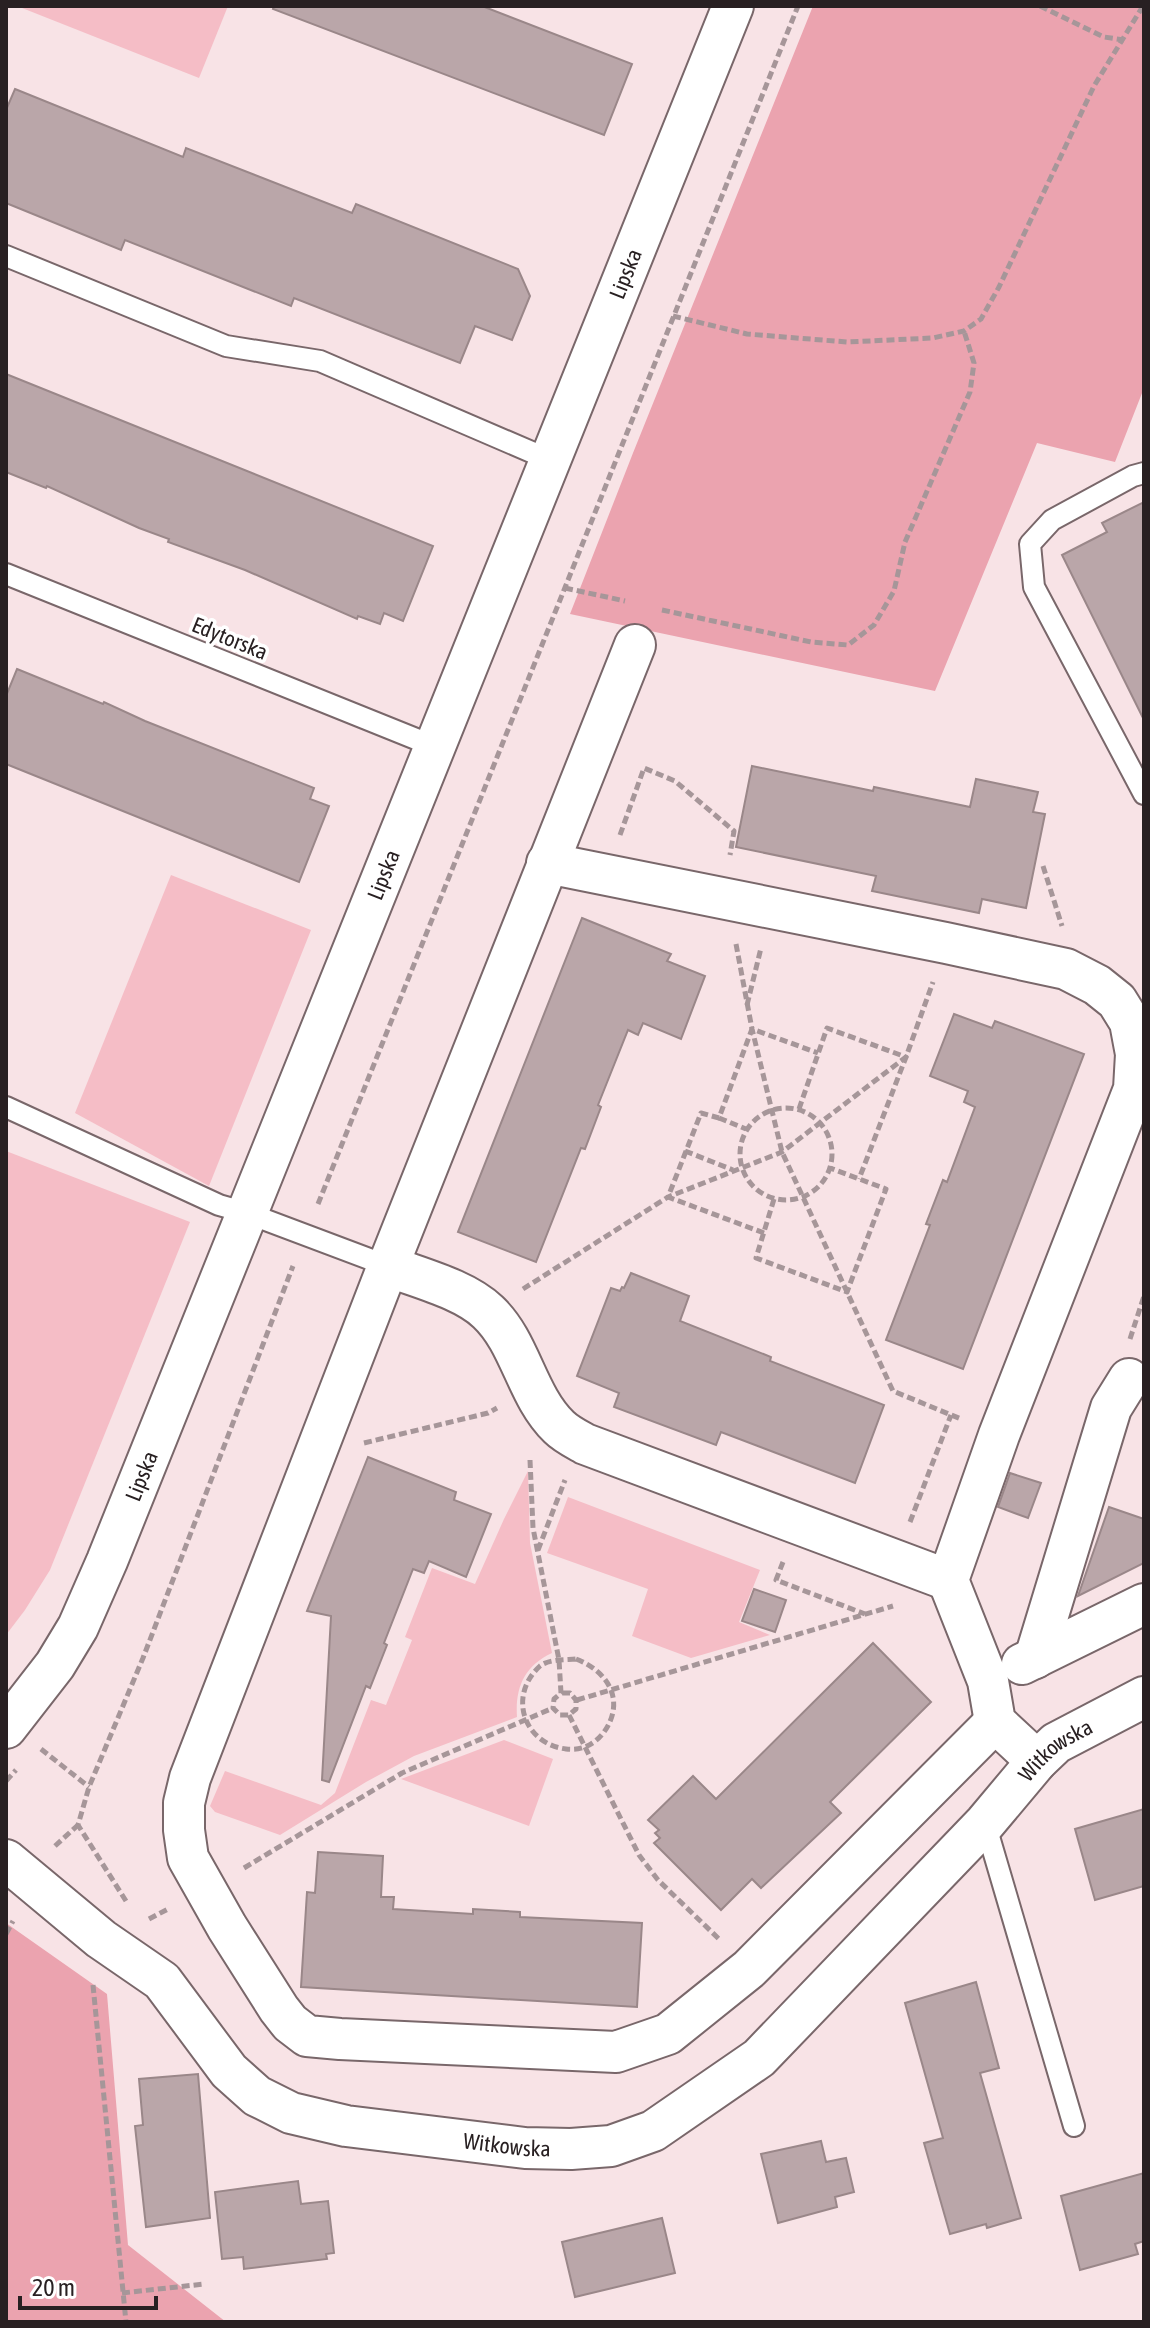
<svg xmlns="http://www.w3.org/2000/svg" width="1150" height="2328" font-family="'Asap Condensed',sans-serif">
	<style>
		.green { fill: #f5bdc6 }
		.forest { fill: #eba3af }
		.building { fill: #baa6a9; stroke: #9a8789; stroke-width: 2 }
		.lines { fill: none; stroke-linecap: round; stroke-linejoin: round }
		.service-casing { stroke: #79676a; stroke-width: 24 }
		.minor-casing { stroke: #79676a; stroke-width: 44 }
		.path { stroke: #a69699; stroke-width: 5; stroke-dasharray: 8 4; stroke-linecap: butt }
		.service { stroke: #fff; stroke-width: 20 }
		.minor { stroke: #fff; stroke-width: 40 }
		.labels { text-anchor: middle; stroke-width: 7; stroke-linejoin: round; paint-order: stroke }
		.street-label { font-size: 22px; fill: #282022; stroke: #fff }
	</style>
	<rect width="100%" height="100%" fill="#f8e3e6"/>
	<!-- green -->
	<g class="green">
		<path d="M 17,6 L 228,6 L 199,78 Z"/>
		<path d="M 171,875 L 311,930 L 209,1186 L 75,1113 Z"/>
		<path d="M 6,1151 L 190,1222 L 50,1570 L 25,1610 L 6,1635 Z"/>
		<path d="M 528,1471 L 530,1543 L 552,1653 C 524,1666 515,1688 517,1717 L 414,1756 L 366,1782 L 280,1835 L 215,1812 L 210,1806 L 225,1771 L 321,1805 L 335,1793 L 371,1700 L 386,1705 L 412,1640 L 405,1637 L 432,1568 L 475,1584 L 504,1519 Z"/>
		<path d="M 568,1497 L 760,1570 L 739,1622 L 770,1635 L 691,1658 L 632,1636 L 648,1589 L 547,1553 Z"/>
		<path d="M 504,1740 L 553,1759 L 529,1826 L 401,1779 Z"/>
	</g>
	<!-- forest -->
	<g class="forest">
		<path d="M 813,6 L 1144,6 L 1144,388 L 1115,462 L 1037,443 L 935,691 L 570,614 L 633,453 Z"/>
		<path d="M 6,1923 L 107,1994 L 128,2245 L 226,2322 L 6,2322 Z"/>
	</g>
	<!-- building -->
	<g class="building">
		<path d="M 274,6 L 482,6 L 632,64 L 604,135 L 273,9 Z"/>
		<path d="M 15,89 L 183,157 L 186,148 L 352,213 L 356,204 L 518,269 L 530,296 L 512,340 L 475,326 L 460,363 L 294,298 L 291,306 L 125,240 L 121,250 L 6,203 L 6,110 Z"/>
		<path d="M 6,374 L 433,546 L 403,621 L 384,613 L 380,624 L 358,616 L 357,619 L 245,570 L 168,542 L 169,539 L 139,528 L 47,486 L 46,488 L 6,472 Z"/>
		<path d="M 1144,502 L 1144,720 L 1062,555 L 1107,532 L 1102,523 Z"/>
		<path d="M 17,669 L 103,704 L 104,702 L 145,721 L 314,788 L 310,799 L 329,806 L 299,882 L 6,764 L 6,696 Z"/>
		<path d="M 752,766 L 873,791 L 874,787 L 970,807 L 976,779 L 1038,792 L 1033,812 L 1045,814 L 1026,908 L 982,899 L 979,913 L 872,891 L 876,876 L 736,847 Z"/>
		<path d="M 582,918 L 671,954 L 667,961 L 705,976 L 681,1039 L 643,1023 L 638,1035 L 628,1030 L 598,1105 L 601,1107 L 585,1149 L 581,1148 L 536,1262 L 458,1232 Z"/>
		<path d="M 954,1014 L 992,1028 L 995,1021 L 1084,1054 L 963,1369 L 886,1340 L 930,1225 L 926,1224 L 943,1180 L 947,1182 L 975,1107 L 964,1102 L 968,1091 L 930,1076 Z"/>
		<path d="M 631,1273 L 689,1296 L 680,1321 L 771,1357 L 770,1361 L 884,1405 L 855,1483 L 721,1432 L 716,1445 L 614,1407 L 619,1393 L 577,1376 L 611,1288 L 620,1291 L 622,1287 L 624,1288 Z"/>
		<path d="M 368,1457 L 456,1492 L 454,1500 L 491,1514 L 466,1577 L 429,1561 L 424,1573 L 413,1569 L 384,1643 L 387,1645 L 370,1688 L 366,1686 L 329,1782 L 322,1780 L 331,1616 L 307,1611 Z"/>
		<path d="M 1010,1473 L 1041,1483 L 1028,1518 L 998,1507 Z"/>
		<path d="M 1109,1507 L 1144,1519 L 1144,1563 L 1078,1596 Z"/>
		<path d="M 754,1589 L 786,1600 L 775,1632 L 742,1621 Z"/>
		<path d="M 873,1643 L 931,1702 L 830,1802 L 841,1813 L 761,1888 L 752,1879 L 721,1910 L 654,1843 L 660,1838 L 655,1833 L 659,1830 L 648,1820 L 693,1776 L 716,1799 Z"/>
		<path d="M 1144,1809 L 1144,1886 L 1095,1900 L 1075,1829 Z"/>
		<path d="M 318,1852 L 383,1856 L 381,1897 L 394,1897 L 393,1909 L 473,1914 L 473,1909 L 520,1912 L 520,1917 L 642,1923 L 637,2007 L 301,1987 L 307,1892 L 315,1893 Z"/>
		<path d="M 976,1982 L 999,2068 L 980,2073 L 1021,2218 L 987,2228 L 986,2224 L 950,2234 L 924,2143 L 943,2138 L 905,2003 Z"/>
		<path d="M 198,2074 L 210,2218 L 146,2227 L 135,2126 L 143,2125 L 139,2079 Z"/>
		<path d="M 821,2141 L 826,2162 L 846,2158 L 854,2192 L 835,2197 L 837,2207 L 778,2223 L 761,2154 Z"/>
		<path d="M 1144,2173 L 1144,2241 L 1135,2244 L 1138,2254 L 1080,2270 L 1061,2196 Z"/>
		<path d="M 298,2181 L 301,2204 L 328,2201 L 334,2253 L 326,2254 L 327,2259 L 244,2269 L 243,2257 L 222,2259 L 215,2192 Z"/>
		<path d="M 662,2218 L 675,2273 L 575,2297 L 562,2242 Z"/>
	</g>
	<g class="lines">
		<!-- service casing -->
		<g class="service-casing">
			<g id="service">
				<path d="M 6,256 L 226,346 L 320,361 L 550,460"/>
				<path d="M 1144,473 L 1133,476 L 1052,520 L 1030,544 L 1034,587 L 1144,794"/>
				<path d="M 6,574 L 436,747"/>
				<path d="M 6,1107 L 219,1205 L 247,1213 L 388,1266"/>
				<path d="M 985,1823 L 1074,2126"/>
			</g>
		</g>
		<!-- minor casing -->
		<g class="minor-casing">
			<g id="minor">
				<path d="M 635,645 L 388,1266 L 190,1778 L 184,1803 L 184,1830 L 188,1858 L 227,1927 L 279,2009 L 290,2023 L 307,2036 L 340,2039 L 616,2052 L 668,2034 L 749,1969 L 995,1722"/>
				<path d="M 547,863 L 946,943 L 1066,969 L 1097,985 L 1117,1001 L 1130,1022 L 1136,1054 L 1134,1089 L 999,1435 L 948,1580 L 988,1681 L 995,1722 L 1037,1761"/>
				<path d="M 388,1266 C 419,1278 464,1289 488,1312 C 521,1343 526,1395 559,1427 C 566,1434 576,1439 585,1444 L 948,1580"/>
				<path d="M 1035,1658 L 1111,1408 L 1129,1379"/>
				<path d="M 1022,1664 L 1144,1604"/>
				<path id="s1" d="M 6,1728 L 55,1665 L 78,1627 L 107,1561 L 733,6"/>
				<path id="s2" d="M 6,1860 L 101,1939 L 162,1981 L 229,2071 L 257,2096 L 291,2113 L 346,2126 L 525,2148 L 571,2149 L 611,2146 L 653,2131 L 759,2058 L 985,1823 L 1037,1761 L 1056,1743 L 1144,1697"/>
			</g>
		</g>
		<!-- path -->
		<g class="path">
			<path d="M 1040,6 L 1104,37 L 1124,40"/>
			<path d="M 673,316 L 747,334 L 847,342 L 933,338 L 964,331 L 981,319 L 999,287 L 1094,86 L 1143,6"/>
			<path d="M 565,588 L 625,601"/>
			<path d="M 662,610 L 811,642 L 848,645 L 874,625 L 894,591 L 905,542 L 970,392 L 974,363 L 964,331"/>
			<path d="M 620,835 L 644,768 L 675,781 L 734,831 L 730,855"/>
			<path d="M 1043,866 L 1062,926"/>
			<path d="M 736,944 L 752,1029 L 782,1152 L 893,1391 L 961,1419"/>
			<path d="M 747,1005 L 761,948"/>
			<circle cx="786" cy="1154" r="46"/>
			<path d="M 799,1109 L 827,1028 L 906,1057 L 859,1179"/>
			<path d="M 719,1118 L 746,1129"/>
			<path d="M 685,1151 L 733,1170"/>
			<path d="M 774,1199 L 756,1258 L 847,1292 L 886,1189 L 830,1168"/>
			<path d="M 318,1204 L 798,6"/>
			<path d="M 764,1233 L 668,1197 L 701,1113 L 719,1118 L 752,1029 L 818,1053"/>
			<path d="M 523,1289 L 668,1197 L 782,1152 L 906,1057 L 933,982"/>
			<path d="M 1130,1339 L 1144,1296"/>
			<path d="M 364,1443 L 488,1413 L 497,1408"/>
			<path d="M 530,1460 L 533,1528 L 559,1660 L 561,1693 L 554,1699 L 553,1708 L 560,1715 L 569,1715 L 576,1709 L 576,1700 L 570,1693 L 561,1693"/>
			<path d="M 910,1522 L 951,1415"/>
			<path d="M 538,1550 L 565,1480"/>
			<path d="M 783,1562 L 776,1580 L 865,1614"/>
			<path d="M 576,1659 C 608,1671 626,1701 604,1732 C 595,1744 582,1751 566,1749 C 524,1744 507,1696 540,1666 C 549,1659 565,1660 576,1659 Z"/>
			<path d="M 577,1700 L 893,1606"/>
			<path d="M 569,1715 L 639,1855 L 658,1880 L 720,1940"/>
			<path d="M 41,1749 L 89,1787"/>
			<path d="M 6,1781 L 16,1770"/>
			<path d="M 55,1846 L 78,1825"/>
			<path d="M 244,1868 L 402,1773 L 553,1708"/>
			<path d="M 126,1901 L 78,1825 L 89,1787 L 143,1658 L 293,1266"/>
			<path d="M 149,1919 L 168,1909"/>
			<path d="M 6,1934 L 13,1921"/>
			<path d="M 93,1985 L 126,2322"/>
			<path d="M 122,2293 L 204,2284"/>
		</g>
		<!-- service -->
		<use href="#service" class="service"/>
		<!-- minor -->
		<use href="#minor" class="minor"/>
	</g>
	<g class="labels">
		<!-- street labels -->
		<g class="street-label">
			<text dy="8" stroke="none"><textPath href="#s1" startOffset="1584">Lipska</textPath></text>
			<text transform="translate(230 638) rotate(22)" y="8">Edytorska</text>
			<text dy="8" stroke="none"><textPath href="#s1" startOffset="936">Lipska</textPath></text>
			<text dy="8" stroke="none"><textPath href="#s1" startOffset="288">Lipska</textPath></text>
			<text dy="8" stroke="none"><textPath href="#s2" startOffset="1310">Witkowska</textPath></text>
			<text dy="8" stroke="none"><textPath href="#s2" startOffset="604">Witkowska</textPath></text>
		</g>
	</g>
	<!-- border -->
	<rect width="1150" height="2328" fill="none" stroke="#282022" stroke-width="16"/>
	<!-- scale -->
	<path d="M20 2296v12h136v-12" fill="none" stroke="#282022" stroke-width="4"/>
	<text x="32" y="2296" font-size="24" fill="#282022" stroke="#ffffff" stroke-width="6" paint-order="stroke">20 m</text>
</svg>
